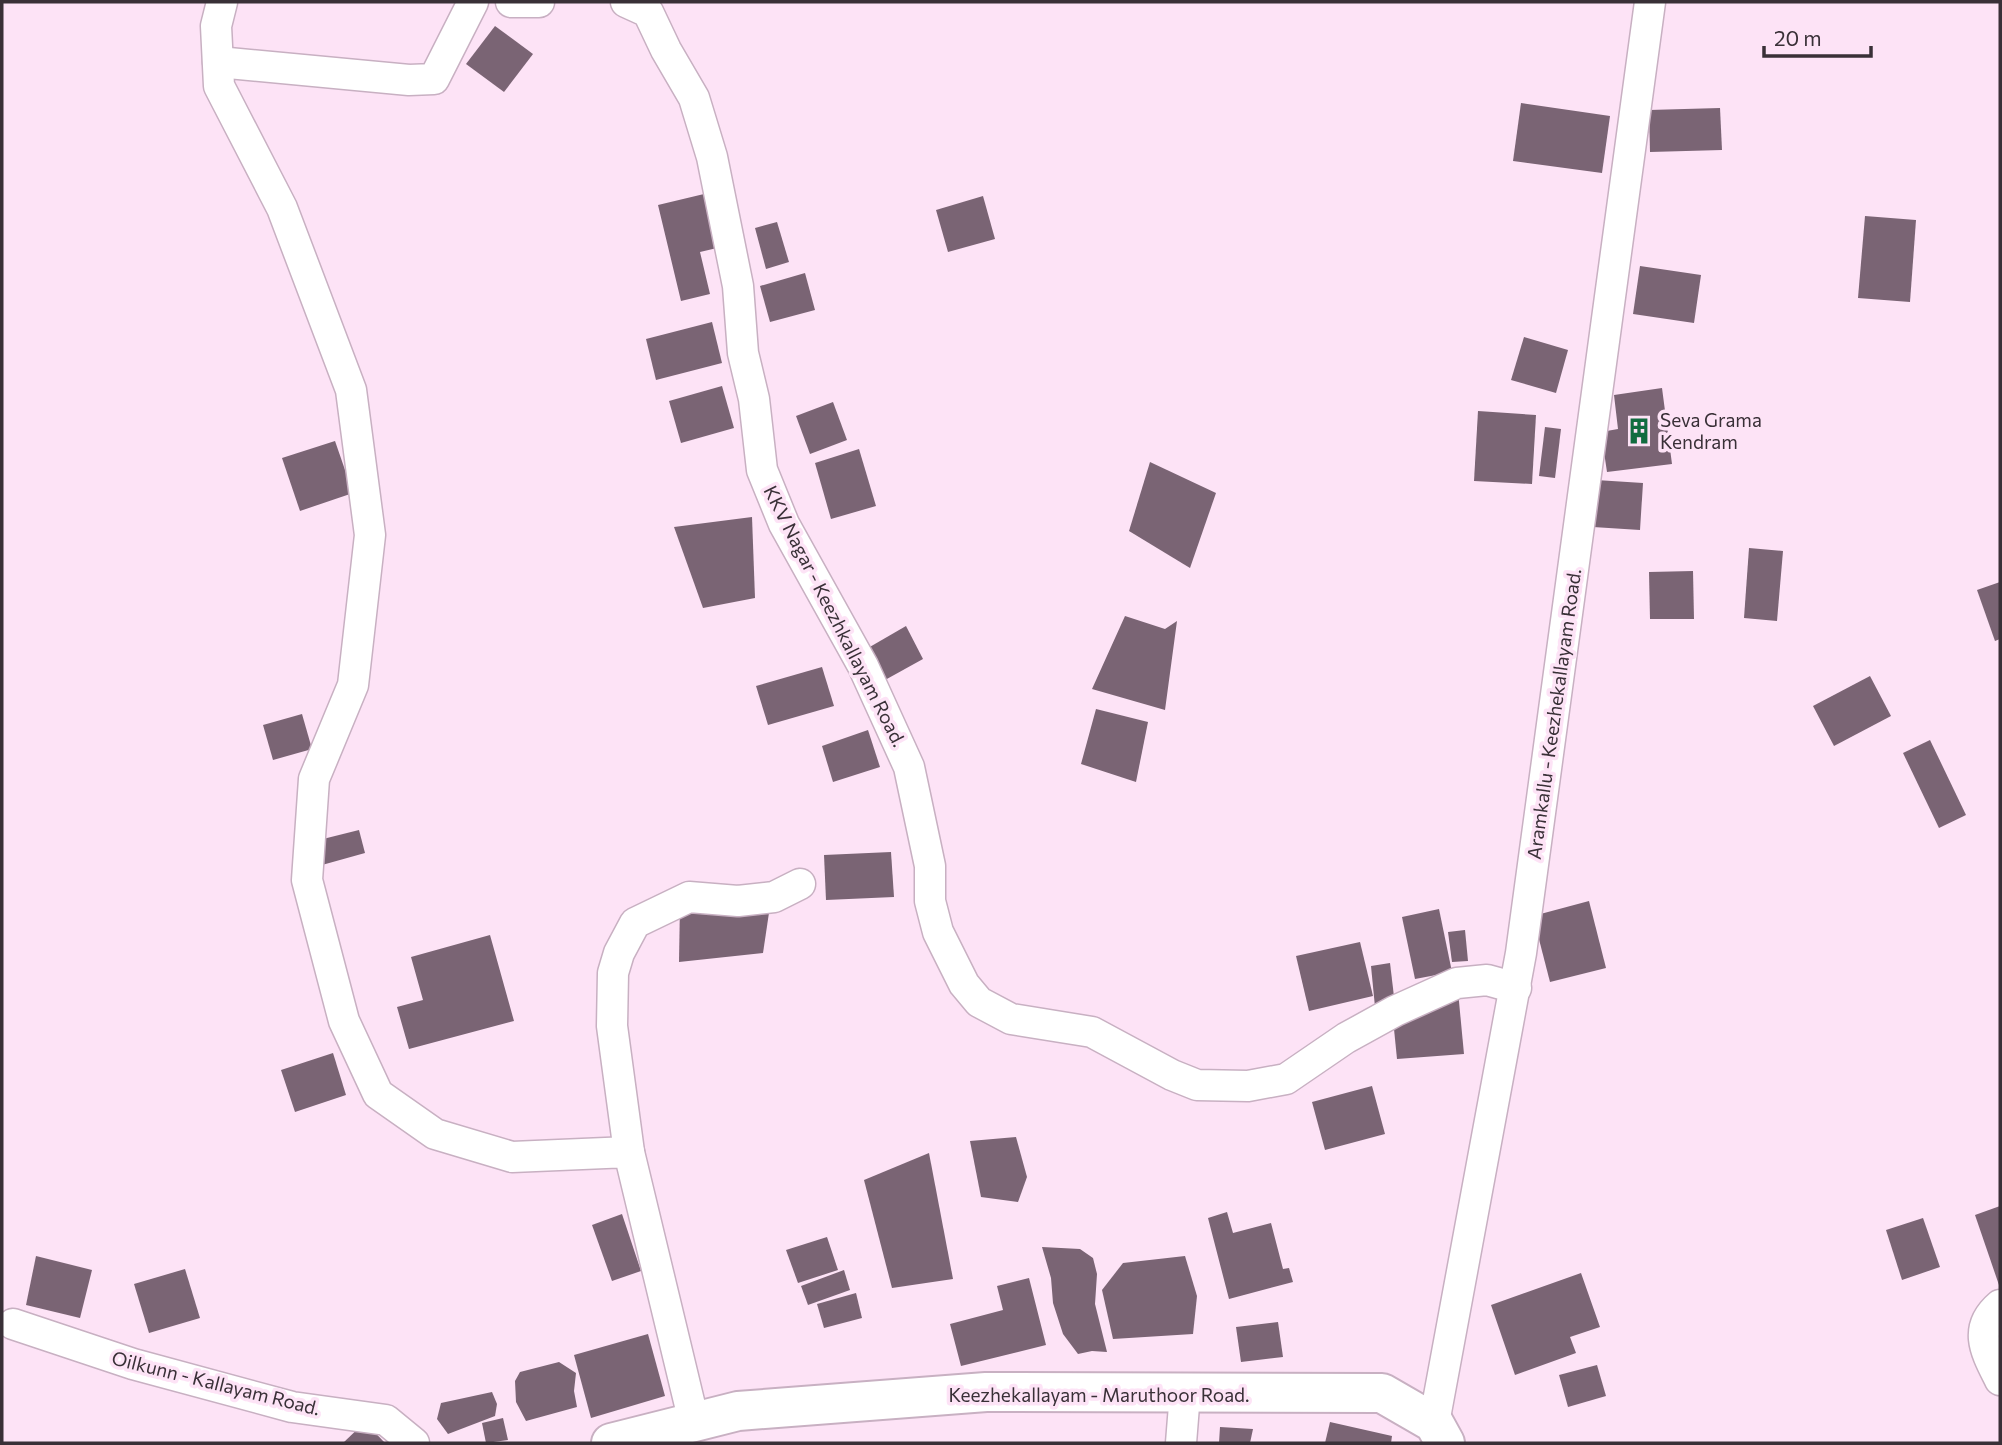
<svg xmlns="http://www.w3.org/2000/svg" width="2002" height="1445" font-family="Commissioner,sans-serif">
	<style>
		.building { fill: #7a6474 }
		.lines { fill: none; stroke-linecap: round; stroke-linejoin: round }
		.street-casing { stroke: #c8b0c2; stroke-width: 33 }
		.secondary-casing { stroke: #c8b0c2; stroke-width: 42 }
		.street { stroke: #fff; stroke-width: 30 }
		.secondary { stroke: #fff; stroke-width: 38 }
		.labels { text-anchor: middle; stroke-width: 7; stroke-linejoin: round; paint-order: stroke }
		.poi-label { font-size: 19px; fill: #393037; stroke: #fde3f6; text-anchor: start }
		.street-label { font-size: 19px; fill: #393037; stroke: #fde3f6 }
	</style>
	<rect width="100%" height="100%" fill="#fde3f6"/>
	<!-- building -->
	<g class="building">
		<path d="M 495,26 L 533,54 L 504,92 L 466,64 Z"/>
		<path d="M 1521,103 L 1610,116 L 1602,173 L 1513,161 Z"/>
		<path d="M 1720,108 L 1722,150 L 1650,152 L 1649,110 Z"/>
		<path d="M 704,194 L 717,248 L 700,252 L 710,294 L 681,301 L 658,205 Z"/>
		<path d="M 983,196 L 995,239 L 948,252 L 936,210 Z"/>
		<path d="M 1865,216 L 1916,220 L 1910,302 L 1858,298 Z"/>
		<path d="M 777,222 L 789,262 L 766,269 L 755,228 Z"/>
		<path d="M 1640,266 L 1701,275 L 1694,323 L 1633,314 Z"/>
		<path d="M 805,273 L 815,310 L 770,322 L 760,286 Z"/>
		<path d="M 712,322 L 722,363 L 656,380 L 646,339 Z"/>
		<path d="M 1524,337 L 1568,350 L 1556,393 L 1511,380 Z"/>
		<path d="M 722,386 L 734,428 L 681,443 L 669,401 Z"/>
		<path d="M 1662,388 L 1672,464 L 1607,472 L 1601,432 L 1618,429 L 1614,395 Z"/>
		<path d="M 833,402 L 847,440 L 810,454 L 796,416 Z"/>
		<path d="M 1478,411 L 1536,415 L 1532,484 L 1474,481 Z"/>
		<path d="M 1545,427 L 1561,429 L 1555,478 L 1539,476 Z"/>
		<path d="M 335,441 L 353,493 L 300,511 L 282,458 Z"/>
		<path d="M 859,449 L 876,506 L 831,519 L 815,463 Z"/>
		<path d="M 1150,462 L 1216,493 L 1190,568 L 1129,531 Z"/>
		<path d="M 1596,480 L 1643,483 L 1640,530 L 1593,527 Z"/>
		<path d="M 752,517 L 755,598 L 703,608 L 674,527 Z"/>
		<path d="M 1749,548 L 1783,551 L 1777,621 L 1744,618 Z"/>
		<path d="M 1693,571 L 1694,619 L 1650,619 L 1649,572 Z"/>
		<path d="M 2000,582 L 2000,639 L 1995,641 L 1977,590 Z"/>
		<path d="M 1125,616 L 1165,629 L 1177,621 L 1165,710 L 1092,689 Z"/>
		<path d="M 906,626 L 923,659 L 885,680 L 868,648 Z"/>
		<path d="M 822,667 L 834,706 L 768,725 L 756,686 Z"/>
		<path d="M 1870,676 L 1891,716 L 1834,746 L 1813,706 Z"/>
		<path d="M 1096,709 L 1148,722 L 1136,782 L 1081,764 Z"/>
		<path d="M 302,714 L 312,749 L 273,760 L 263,725 Z"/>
		<path d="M 868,730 L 880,767 L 833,782 L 822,746 Z"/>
		<path d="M 1930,740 L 1966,815 L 1939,828 L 1903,753 Z"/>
		<path d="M 359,830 L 365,853 L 322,865 L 315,841 Z"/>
		<path d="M 891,852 L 894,897 L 826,900 L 824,855 Z"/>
		<path d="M 1589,901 L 1606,968 L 1550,982 L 1533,916 Z"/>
		<path d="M 680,904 L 770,906 L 763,953 L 679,962 Z"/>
		<path d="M 1439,909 L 1452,972 L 1415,979 L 1402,917 Z"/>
		<path d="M 1465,930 L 1468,961 L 1452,962 L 1448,932 Z"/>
		<path d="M 490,935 L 514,1021 L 409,1049 L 397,1007 L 423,1000 L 411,957 Z"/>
		<path d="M 1360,942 L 1373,996 L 1309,1011 L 1296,956 Z"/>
		<path d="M 1390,963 L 1395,1005 L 1375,1007 L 1371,966 Z"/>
		<path d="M 1458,991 L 1464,1054 L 1397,1059 L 1393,1019 Z"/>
		<path d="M 333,1053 L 346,1095 L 295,1112 L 281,1070 Z"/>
		<path d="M 1372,1086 L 1385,1134 L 1325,1150 L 1312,1102 Z"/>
		<path d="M 1016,1137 L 1027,1177 L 1018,1202 L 981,1197 L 970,1141 Z"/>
		<path d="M 929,1153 L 953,1279 L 892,1288 L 864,1180 Z"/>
		<path d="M 2000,1206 L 2000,1288 L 1975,1215 Z"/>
		<path d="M 1227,1212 L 1233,1233 L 1271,1223 L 1283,1269 L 1289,1268 L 1293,1282 L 1229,1299 L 1208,1218 Z"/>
		<path d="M 622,1214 L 641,1271 L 612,1281 L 592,1225 Z"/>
		<path d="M 1923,1218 L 1940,1267 L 1902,1280 L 1886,1230 Z"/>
		<path d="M 827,1237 L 838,1270 L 798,1283 L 786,1250 Z"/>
		<path d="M 1042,1247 L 1080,1249 L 1093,1258 L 1097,1274 L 1095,1304 L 1107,1352 L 1092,1351 L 1078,1354 L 1063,1334 L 1053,1303 L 1051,1278 Z"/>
		<path d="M 36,1256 L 92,1270 L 80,1318 L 26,1305 Z"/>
		<path d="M 1185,1256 L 1197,1296 L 1193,1334 L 1113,1339 L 1102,1290 L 1123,1263 Z"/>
		<path d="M 185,1269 L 200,1318 L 149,1333 L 134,1284 Z"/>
		<path d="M 844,1270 L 850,1290 L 808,1305 L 801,1286 Z"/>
		<path d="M 1581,1273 L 1600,1327 L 1570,1337 L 1576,1353 L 1515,1375 L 1491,1305 Z"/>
		<path d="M 1029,1278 L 1046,1345 L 961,1366 L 950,1324 L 1003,1310 L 997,1286 Z"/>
		<path d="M 856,1293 L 862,1318 L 824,1328 L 817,1304 Z"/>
		<path d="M 1278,1322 L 1283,1357 L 1241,1362 L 1236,1327 Z"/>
		<path d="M 648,1334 L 665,1396 L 591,1418 L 574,1355 Z"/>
		<path d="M 559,1362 L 576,1373 L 574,1391 L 577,1407 L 526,1421 L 516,1402 L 515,1381 L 520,1372 Z"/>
		<path d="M 1597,1365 L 1606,1396 L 1568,1407 L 1559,1375 Z"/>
		<path d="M 492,1392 L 497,1404 L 495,1416 L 448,1434 L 437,1419 L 441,1403 Z"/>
		<path d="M 503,1418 L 508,1440 L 486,1443 L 482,1423 Z"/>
		<path d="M 365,1422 L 385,1443 L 343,1443 Z"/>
		<path d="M 1330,1422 L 1392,1436 L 1391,1443 L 1325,1443 Z"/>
		<path d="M 1220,1427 L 1253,1429 L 1250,1443 L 1219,1443 Z"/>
	</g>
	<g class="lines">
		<!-- street casing -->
		<g class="street-casing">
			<g id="street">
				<path d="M 222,2 L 216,26 L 219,86 L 282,208 L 351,390 L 370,535 L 353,685 L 314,779 L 307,880 L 344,1021 L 378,1094 L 435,1134 L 512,1157 L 629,1152 L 694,1422"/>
				<path d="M 511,2 L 539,2"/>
				<path d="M 626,2 L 648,12 L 666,50 L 694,98 L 712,157 L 738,286 L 743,353 L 754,399 L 762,470 L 784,524 L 863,666 L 909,767 L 930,866 L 930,901 L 938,932 L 964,984 L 979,1002 L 1011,1019 L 1092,1032 L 1172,1075 L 1197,1085 L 1248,1086 L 1286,1079 L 1346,1038 L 1395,1011 L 1457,983 L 1487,980 L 1516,988"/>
				<path d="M 218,62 L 409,80 L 434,79 L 473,2"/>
				<path d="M 629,1152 L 612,1026 L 613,973 L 619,953 L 635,923 L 689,897 L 738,901 L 774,897 L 800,884"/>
				<path d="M 2000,1305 C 1972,1329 1986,1352 2000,1380"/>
				<path d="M 13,1324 L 133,1364 L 292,1407 L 386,1420 L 414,1443"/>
				<path d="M 1434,1423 L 1521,953 L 1650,2"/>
				<path d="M 1181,1443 L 1185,1393"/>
			</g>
		</g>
		<!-- secondary casing -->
		<g class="secondary-casing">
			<path id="secondary" d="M 611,1443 L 738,1411 L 986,1392 L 1382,1393 L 1434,1423 L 1445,1443"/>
		</g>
		<!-- street -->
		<use href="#street" class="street"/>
		<!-- secondary -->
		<use href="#secondary" class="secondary"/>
	</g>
	<!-- icons -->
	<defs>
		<g id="building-bare" transform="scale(2.1)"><path d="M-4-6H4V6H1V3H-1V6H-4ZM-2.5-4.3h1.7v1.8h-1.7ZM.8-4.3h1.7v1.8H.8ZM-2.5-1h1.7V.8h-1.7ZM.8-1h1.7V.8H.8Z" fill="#126c40" stroke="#fde3f6" stroke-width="2.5" paint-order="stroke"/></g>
	</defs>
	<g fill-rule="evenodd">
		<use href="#building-bare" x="1639" y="431"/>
	</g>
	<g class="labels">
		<!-- poi labels -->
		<g class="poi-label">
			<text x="1660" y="427">Seva Grama<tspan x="1660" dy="22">Kendram</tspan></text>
		</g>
		<!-- street labels -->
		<g class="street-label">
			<text transform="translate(835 616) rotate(63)" y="7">KKV Nagar - Keezhkallayam Road.</text>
			<text transform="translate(1554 714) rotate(-82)" y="7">Aramkallu - Keezhekallayam Road.</text>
			<text transform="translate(216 1383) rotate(14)" y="7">Oilkunn - Kallayam Road.</text>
			<text x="1099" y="1402">Keezhekallayam - Maruthoor Road.</text>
		</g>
	</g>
	<!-- border -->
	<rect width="2002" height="1445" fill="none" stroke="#393037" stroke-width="7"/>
	<!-- scale -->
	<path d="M1764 46v10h107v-10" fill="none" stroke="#393037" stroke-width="3.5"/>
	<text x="1774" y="46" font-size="21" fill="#393037" stroke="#fde3f6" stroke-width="5" paint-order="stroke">20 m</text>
</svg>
